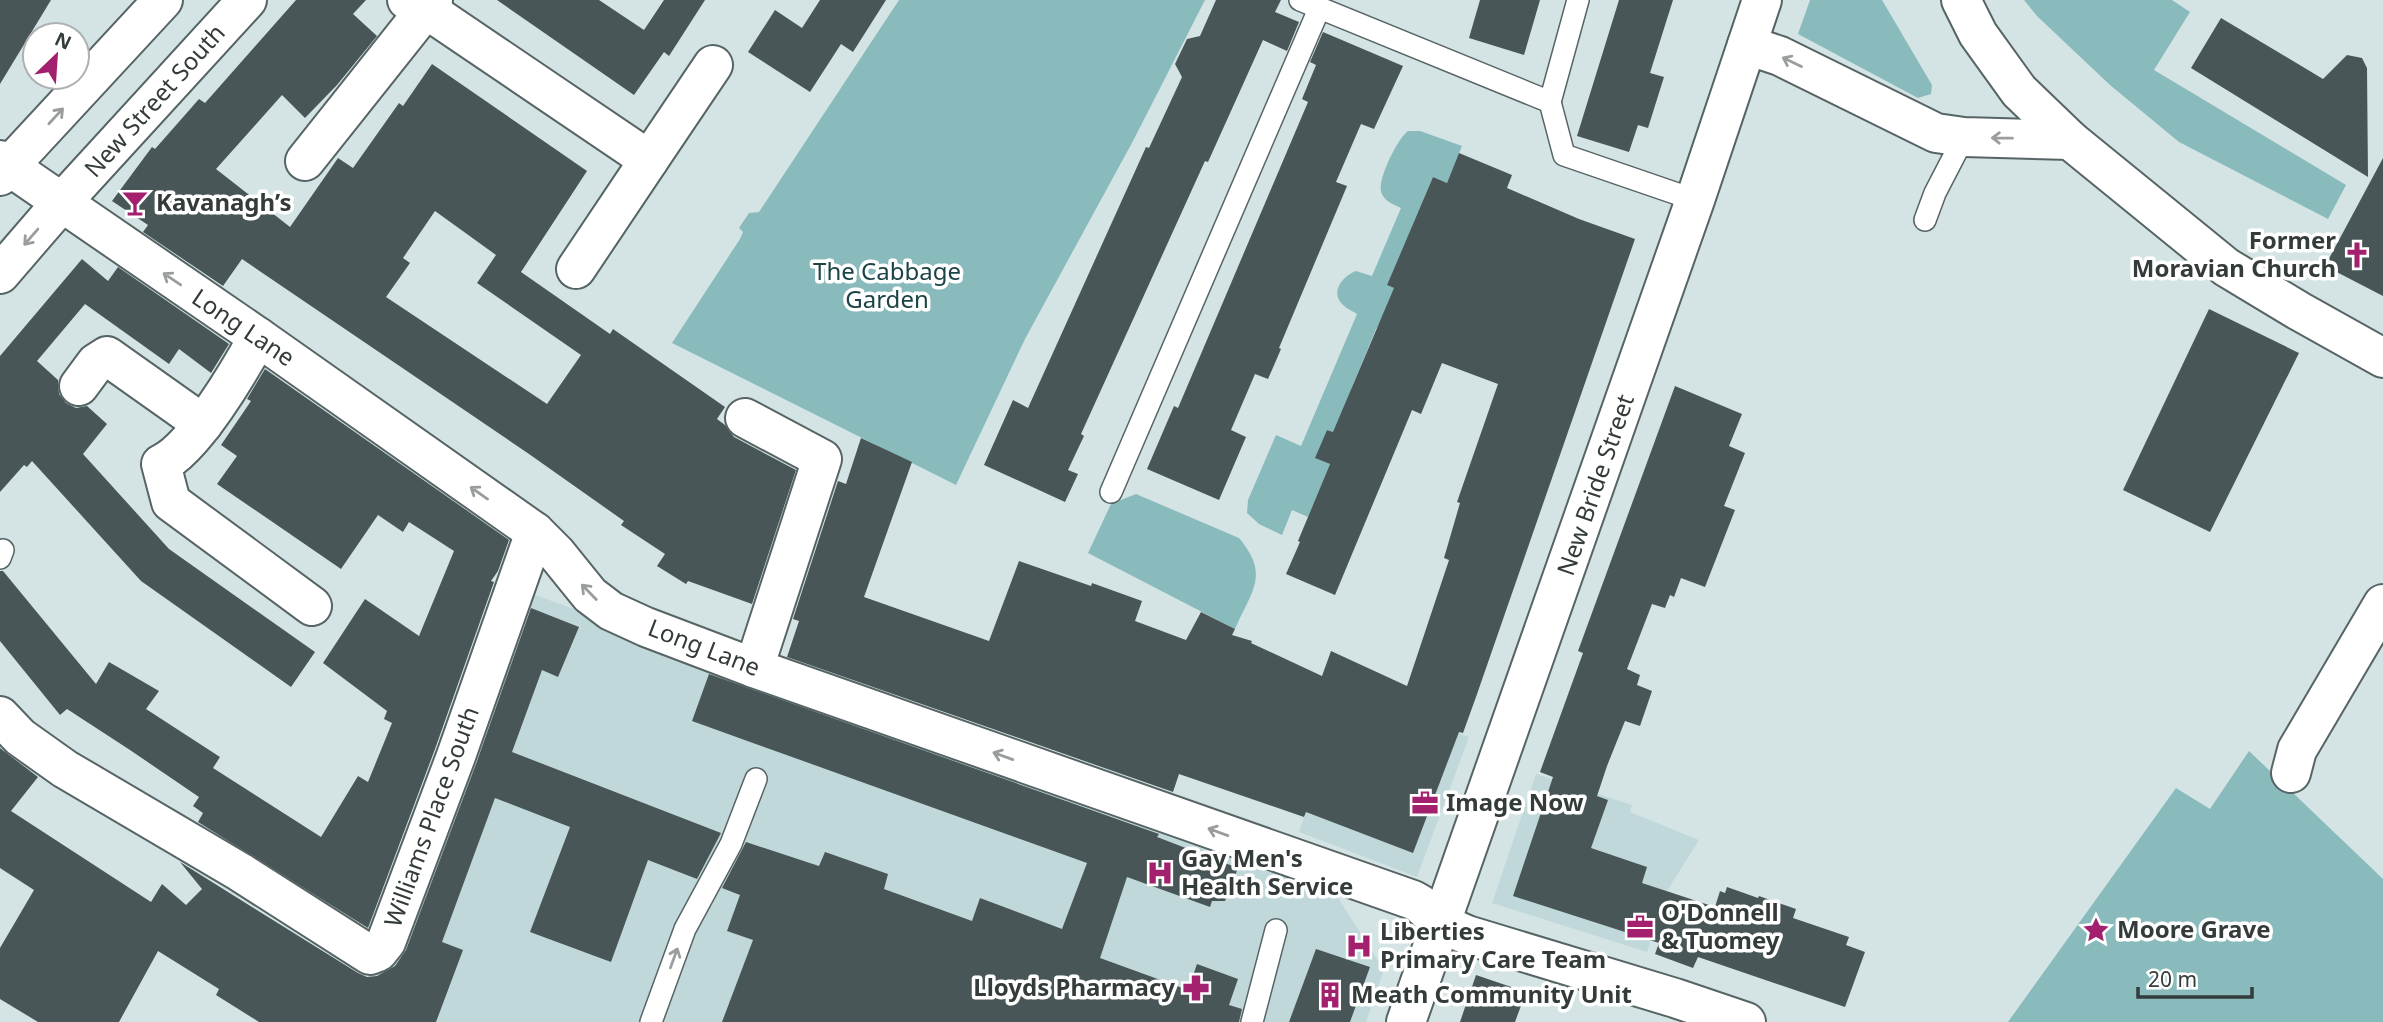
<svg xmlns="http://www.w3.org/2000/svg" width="2383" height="1022" font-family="'Noto Sans',sans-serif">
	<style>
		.built { fill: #c0d8d9 }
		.green { fill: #89babc }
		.building { fill: #495657; fill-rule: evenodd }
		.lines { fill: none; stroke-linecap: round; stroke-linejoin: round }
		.lane-casing { stroke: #576465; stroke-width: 24 }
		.street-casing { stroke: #576465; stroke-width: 42 }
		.secondary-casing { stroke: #576465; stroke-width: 42 }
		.lane { stroke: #fff; stroke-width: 21 }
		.street { stroke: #fff; stroke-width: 38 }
		.secondary { stroke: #fff; stroke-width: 38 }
		.oneway { stroke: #9a9d9d }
		.labels { text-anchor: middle; stroke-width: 7; stroke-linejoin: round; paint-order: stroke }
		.street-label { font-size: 24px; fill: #343b3b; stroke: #fff }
		.poi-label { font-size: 24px; font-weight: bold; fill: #343b3b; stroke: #fff; text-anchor: start }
		.park-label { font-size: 24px; fill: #1c4446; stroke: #fff }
	</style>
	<rect width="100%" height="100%" fill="#d4e4e5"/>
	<!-- built -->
	<g class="built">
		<path d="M 527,592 L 1328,882 L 1384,970 L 1366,1022 L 348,1022 L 373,967 L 385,973 L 396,956 Z"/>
		<path d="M 1349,692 L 1469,737 L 1417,877 L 1299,832 Z"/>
		<path d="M 1536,774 L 1632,805 L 1630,812 L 1699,840 L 1667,891 L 1647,952 L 1492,903 Z"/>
	</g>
	<!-- green -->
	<g class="green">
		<path d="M 899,0 L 1205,0 L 1133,141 L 1025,339 L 956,485 L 672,343 L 740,239 L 743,232 L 739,228 L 749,213 L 759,212 Z"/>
		<path d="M 1810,0 L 1882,0 L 1932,85 L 1931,94 L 1918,98 L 1798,34 Z"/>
		<path d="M 2024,0 L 2172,0 L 2190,12 L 2154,70 L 2346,185 L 2328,219 L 2179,142 L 2110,85 L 2037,16 Z"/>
		<path d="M 1408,131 L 1420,131 L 1462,146 L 1447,183 L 1433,177 L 1387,285 L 1401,291 L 1376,329 L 1352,387 L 1341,435 L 1327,430 L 1316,458 L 1330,464 L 1308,517 L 1292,510 L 1282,535 L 1259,524 L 1247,513 L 1248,500 L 1276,435 L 1301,446 L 1357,314 C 1353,311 1347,309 1343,305 C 1329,292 1343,276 1356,271 L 1372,276 L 1401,208 C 1393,204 1383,201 1381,191 C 1378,178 1398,138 1408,131 Z"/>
		<path d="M 1136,494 L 1239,538 C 1270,575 1252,590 1235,629 L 1088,553 L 1111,504 Z"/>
		<path d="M 2249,751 L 2383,879 L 2383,1022 L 2008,1022 L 2176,788 L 2210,809 Z"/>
	</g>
	<!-- building -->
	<g class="building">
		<path d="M 0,0 L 51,0 L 0,84 Z"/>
		<path d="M 296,0 L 366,0 L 353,14 L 377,36 L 337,85 L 305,118 L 282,95 L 216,169 L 290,227 L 338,158 L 353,168 L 399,103 L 403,106 L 432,64 L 587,171 L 521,272 L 610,334 L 613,329 L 725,407 L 717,419 L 725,425 L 734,437 L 796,470 L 752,604 L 688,581 L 686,584 L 657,566 L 665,554 L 621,525 L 624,521 L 529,454 L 242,259 L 223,286 L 143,232 L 148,225 L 112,201 L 152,147 L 155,149 L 199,99 L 205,103 ZM 435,211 L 496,255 L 477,283 L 581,355 L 547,404 L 386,297 L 410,263 L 403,258 Z"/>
		<path d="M 497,0 L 599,0 L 644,30 L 664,0 L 705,0 L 669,56 L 664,52 L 634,95 Z"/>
		<path d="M 820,0 L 886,0 L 853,52 L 841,44 L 810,92 L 748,52 L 775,10 L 802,28 Z"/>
		<path d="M 1216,0 L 1281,0 L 1275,12 L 1299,22 L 1287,51 L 1263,40 L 1208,162 L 1205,161 L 1081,434 L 1084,436 L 1068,470 L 1078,474 L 1065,502 L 984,465 L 1013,400 L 1028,408 L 1146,147 L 1149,148 L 1182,77 L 1175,64 L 1187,39 L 1200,36 Z"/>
		<path d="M 1480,0 L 1540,0 L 1524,55 L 1469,38 Z"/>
		<path d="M 1619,0 L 1673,0 L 1650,73 L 1664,77 L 1648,128 L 1638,125 L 1629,152 L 1577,136 Z"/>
		<path d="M 2221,18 L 2323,79 L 2347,55 L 2362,58 L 2367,68 L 2368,177 L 2191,68 Z"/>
		<path d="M 1323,32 L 1403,66 L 1374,129 L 1361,124 L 1336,182 L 1347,186 L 1279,348 L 1281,349 L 1268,379 L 1255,374 L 1231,430 L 1246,437 L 1219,500 L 1147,469 L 1174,406 L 1178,408 L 1308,102 L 1302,99 L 1316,65 L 1310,62 Z"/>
		<path d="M 1459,153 L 1512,175 L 1507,188 L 1579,219 L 1635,239 L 1476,697 L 1463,733 L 1459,732 L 1413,853 L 1306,812 L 1304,817 L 1179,774 L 1173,792 L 787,657 L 799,621 L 793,619 L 838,481 L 846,484 L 861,438 L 912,462 L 864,597 L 989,641 L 1019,561 L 1091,586 L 1092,583 L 1142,601 L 1135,621 L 1186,640 L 1201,612 L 1235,629 L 1232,635 L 1252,641 L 1251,643 L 1322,676 L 1331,651 L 1407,686 L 1449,560 L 1444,558 L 1460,503 L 1457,502 L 1498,384 L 1442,363 L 1421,414 L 1412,410 L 1335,595 L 1286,574 L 1300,542 L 1298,541 L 1330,464 L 1315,458 L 1327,430 L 1333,432 L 1394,288 L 1387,285 L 1433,177 L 1447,183 Z"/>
		<path d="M 2383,158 L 2383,296 L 2325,266 Z"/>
		<path d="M 82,259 L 108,281 L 118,267 L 229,344 L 211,373 L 179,349 L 169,364 L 85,304 L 37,361 L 58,380 L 59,394 L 66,403 L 76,408 L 87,406 L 107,424 L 83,454 L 169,549 L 315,652 L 291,687 L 141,581 L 32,461 L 27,467 L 24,465 L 0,492 L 0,356 Z"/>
		<path d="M 2209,309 L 2299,353 L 2210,532 L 2123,490 Z"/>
		<path d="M 265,369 L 509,540 L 498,571 L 491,581 L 494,582 L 435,749 L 368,928 L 198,822 L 203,813 L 193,806 L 199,797 L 130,750 L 67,709 L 60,715 L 0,641 L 0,571 L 3,571 L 96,684 L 109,662 L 159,691 L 146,709 L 220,757 L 213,768 L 321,837 L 358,776 L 368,782 L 392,723 L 384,719 L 387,711 L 323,663 L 365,599 L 419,636 L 454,551 L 409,522 L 403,532 L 378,515 L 341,569 L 217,484 L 237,456 L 221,445 L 251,401 L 247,399 Z"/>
		<path d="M 1675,386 L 1742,414 L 1729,446 L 1745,453 L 1724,506 L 1735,510 L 1705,587 L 1681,578 L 1674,597 L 1670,595 L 1665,608 L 1652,604 L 1627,669 L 1640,675 L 1637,685 L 1652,691 L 1640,726 L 1625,721 L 1607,766 L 1597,796 L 1608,800 L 1591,848 L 1647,867 L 1642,883 L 1715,907 L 1720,891 L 1725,893 L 1727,887 L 1758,898 L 1759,896 L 1796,909 L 1793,918 L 1849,937 L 1846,945 L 1865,952 L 1845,1007 L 1698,957 L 1693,968 L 1655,954 L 1659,943 L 1513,896 L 1553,777 L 1540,772 L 1583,653 L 1578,651 Z"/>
		<path d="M 531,608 L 579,627 L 558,677 L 542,670 L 512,752 L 721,833 L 697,879 L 648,860 L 611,962 L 530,932 L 570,827 L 495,798 L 442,942 L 463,950 L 436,1022 L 259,1022 L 216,995 L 219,989 L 158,951 L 119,1022 L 38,1022 L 0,999 L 0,948 L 34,890 L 0,868 L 0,748 L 38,777 L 11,811 L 151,902 L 162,884 L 186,905 L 202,889 L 180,862 L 358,973 L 367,977 L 377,976 L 395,966 L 406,950 L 476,764 Z"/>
		<path d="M 709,674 L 1159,834 L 1157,837 L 1238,868 L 1225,901 L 1212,901 L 1210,907 L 1127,877 L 1100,958 L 1188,990 L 1197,964 L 1238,979 L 1229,1005 L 1242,1009 L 1239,1022 L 722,1022 L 753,940 L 727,931 L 740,895 L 722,888 L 746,842 L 819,866 L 825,852 L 888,874 L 884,889 L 972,921 L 980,898 L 1062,929 L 1087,863 L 692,721 Z"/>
		<path d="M 1316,949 L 1370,967 L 1350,1022 L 1289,1022 Z"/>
		<path d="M 1476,975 L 1526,992 L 1515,1022 L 1460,1022 Z"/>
	</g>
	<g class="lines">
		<!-- lane casing -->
		<g class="lane-casing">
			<g id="lane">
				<path d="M 1300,0 L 1550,102 L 1564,155 L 1695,200"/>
				<path d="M 1550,102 L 1578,0"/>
				<path d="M 1925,220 L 1935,193 L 1964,137"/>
				<path d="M 1111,492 L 1319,9"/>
				<path d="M 0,558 L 3,550"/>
				<path d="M 651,1022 L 685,929 L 731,844 L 756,779"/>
				<path d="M 1252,1022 L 1276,930"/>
			</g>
		</g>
		<!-- street casing -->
		<g class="street-casing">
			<g id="street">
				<path d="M 407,0 L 426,9 L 649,160 L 713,65"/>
				<path d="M 0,160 L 258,337 L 535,532 L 556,553 L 590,595 L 611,611 L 646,627 L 754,668 L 1413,900 L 1420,904 L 1440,923 L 1467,935 L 1675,998 L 1746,1022"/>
				<path d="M 305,161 L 433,0"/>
				<path d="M 576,269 L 649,160"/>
				<path d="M 258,337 C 240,370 194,449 161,464 L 171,502 L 312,606"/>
				<path d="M 79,386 L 96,363 L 107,356 L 203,424"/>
				<path d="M 745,418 L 822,459 L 754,668"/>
				<path d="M 0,716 L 20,737 L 65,769 L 240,872 L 370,955 L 378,952 L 386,942 L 456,756 L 535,532"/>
				<path d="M 2291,773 L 2297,750 L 2383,604"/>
			</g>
		</g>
		<!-- secondary casing -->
		<g class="secondary-casing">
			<g id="secondary">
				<path d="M 1961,0 L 1978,34 L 2019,91 L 2070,140 L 2226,267 L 2299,311 L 2383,358"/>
				<path d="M 1747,45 L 1780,56 L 1936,133 L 1964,137 L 2070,140"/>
				<path d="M 0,176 L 163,0"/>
				<path d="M 0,274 L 63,201 L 247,0"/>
				<path d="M 1406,1022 L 1695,200 L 1762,0"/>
			</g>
		</g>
		<!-- lane -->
		<use href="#lane" class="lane"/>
		<!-- street -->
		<use href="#street" class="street"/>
		<!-- secondary -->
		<use href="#secondary" class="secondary"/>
	</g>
	<!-- one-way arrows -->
	<defs><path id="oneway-shaft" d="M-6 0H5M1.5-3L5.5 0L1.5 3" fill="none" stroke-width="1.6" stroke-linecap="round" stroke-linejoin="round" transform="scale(1.75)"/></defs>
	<g class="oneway">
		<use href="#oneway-shaft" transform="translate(1792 62) rotate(-154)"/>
		<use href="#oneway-shaft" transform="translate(56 116) rotate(-47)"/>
		<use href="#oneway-shaft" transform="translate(2002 138) rotate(-179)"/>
		<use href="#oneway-shaft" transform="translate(31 237) rotate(131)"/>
		<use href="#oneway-shaft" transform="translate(172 279) rotate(-146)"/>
		<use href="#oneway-shaft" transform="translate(479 493) rotate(-145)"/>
		<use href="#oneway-shaft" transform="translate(589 592) rotate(-134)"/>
		<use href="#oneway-shaft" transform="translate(1003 756) rotate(-160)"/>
		<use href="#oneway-shaft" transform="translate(1218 832) rotate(-160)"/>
		<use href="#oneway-shaft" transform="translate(674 958) rotate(-70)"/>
	</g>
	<!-- icons -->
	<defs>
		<g id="bar-bare" transform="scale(2.1)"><path d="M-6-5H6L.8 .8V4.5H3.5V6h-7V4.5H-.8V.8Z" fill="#a3206e" stroke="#fff" stroke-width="2.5" paint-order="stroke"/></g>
		<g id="church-bare" transform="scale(2.1)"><path d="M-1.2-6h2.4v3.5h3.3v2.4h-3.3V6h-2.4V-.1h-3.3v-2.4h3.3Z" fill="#a3206e" stroke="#fff" stroke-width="2.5" paint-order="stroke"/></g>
		<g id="office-bare" transform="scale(2.1)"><path d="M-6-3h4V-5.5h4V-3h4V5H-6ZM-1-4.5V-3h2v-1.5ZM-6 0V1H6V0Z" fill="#a3206e" stroke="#fff" stroke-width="2.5" paint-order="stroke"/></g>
		<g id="hospital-bare" transform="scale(2.1)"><path d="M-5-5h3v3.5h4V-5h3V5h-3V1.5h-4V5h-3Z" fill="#a3206e" stroke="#fff" stroke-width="2.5" paint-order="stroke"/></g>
		<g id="sight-bare" transform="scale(2.1)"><path d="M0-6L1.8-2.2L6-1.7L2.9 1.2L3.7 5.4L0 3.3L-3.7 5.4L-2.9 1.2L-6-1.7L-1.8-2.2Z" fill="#a3206e" stroke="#fff" stroke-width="2.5" paint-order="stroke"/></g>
		<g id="pharmacy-bare" transform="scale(2.1)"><path d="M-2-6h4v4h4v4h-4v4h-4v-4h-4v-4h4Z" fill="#a3206e" stroke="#fff" stroke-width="2.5" paint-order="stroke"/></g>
		<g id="building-bare" transform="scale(2.1)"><path d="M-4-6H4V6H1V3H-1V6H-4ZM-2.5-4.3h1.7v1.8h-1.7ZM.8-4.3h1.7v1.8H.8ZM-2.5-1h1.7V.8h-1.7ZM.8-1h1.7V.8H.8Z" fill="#a3206e" stroke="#fff" stroke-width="2.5" paint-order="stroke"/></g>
	</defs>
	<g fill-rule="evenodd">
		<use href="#bar-bare" x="135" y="203"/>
		<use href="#church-bare" x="2357" y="255"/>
		<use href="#office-bare" x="1425" y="803"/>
		<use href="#hospital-bare" x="1160" y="873"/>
		<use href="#office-bare" x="1640" y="927"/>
		<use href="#sight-bare" x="2096" y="930"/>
		<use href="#hospital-bare" x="1359" y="946"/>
		<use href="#pharmacy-bare" x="1196" y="988"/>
		<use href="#building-bare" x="1330" y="995"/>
	</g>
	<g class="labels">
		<!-- street labels -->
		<g class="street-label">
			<text transform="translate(155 101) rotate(-48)" y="8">New Street South</text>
			<text transform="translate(243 328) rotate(34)" y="8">Long Lane</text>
			<text transform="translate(1596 485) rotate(-71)" y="8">New Bride Street</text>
			<text transform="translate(704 648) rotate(21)" y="8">Long Lane</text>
			<text transform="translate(432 817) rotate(-70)" y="8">Williams Place South</text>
		</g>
		<!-- poi labels -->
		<g class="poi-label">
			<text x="156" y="211">Kavanagh’s</text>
			<text x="2336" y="249" text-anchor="end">Former<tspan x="2336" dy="28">Moravian Church</tspan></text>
			<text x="1446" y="811">Image Now</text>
			<text x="1181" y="867">Gay Men's<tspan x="1181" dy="28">Health Service</tspan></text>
			<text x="1661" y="921">O'Donnell<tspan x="1661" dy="28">&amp; Tuomey</tspan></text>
			<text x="2117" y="938">Moore Grave</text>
			<text x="1380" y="940">Liberties<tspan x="1380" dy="28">Primary Care Team</tspan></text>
			<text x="1175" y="996" text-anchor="end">Lloyds Pharmacy</text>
			<text x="1351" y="1003">Meath Community Unit</text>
		</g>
		<!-- park labels -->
		<g class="park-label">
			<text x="887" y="280">The Cabbage<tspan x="887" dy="28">Garden</tspan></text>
		</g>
	</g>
	<!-- north arrow -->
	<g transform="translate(56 56) rotate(25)"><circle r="33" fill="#ffffff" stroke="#aeb1b1" stroke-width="2"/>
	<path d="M0-5L12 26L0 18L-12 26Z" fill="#a3206e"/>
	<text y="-10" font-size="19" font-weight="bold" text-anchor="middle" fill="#343b3b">N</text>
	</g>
	<!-- scale -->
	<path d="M2138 987v10h114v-10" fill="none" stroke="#343b3b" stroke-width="3.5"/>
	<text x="2148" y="987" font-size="21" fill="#343b3b" stroke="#ffffff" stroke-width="5" paint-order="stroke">20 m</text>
</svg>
